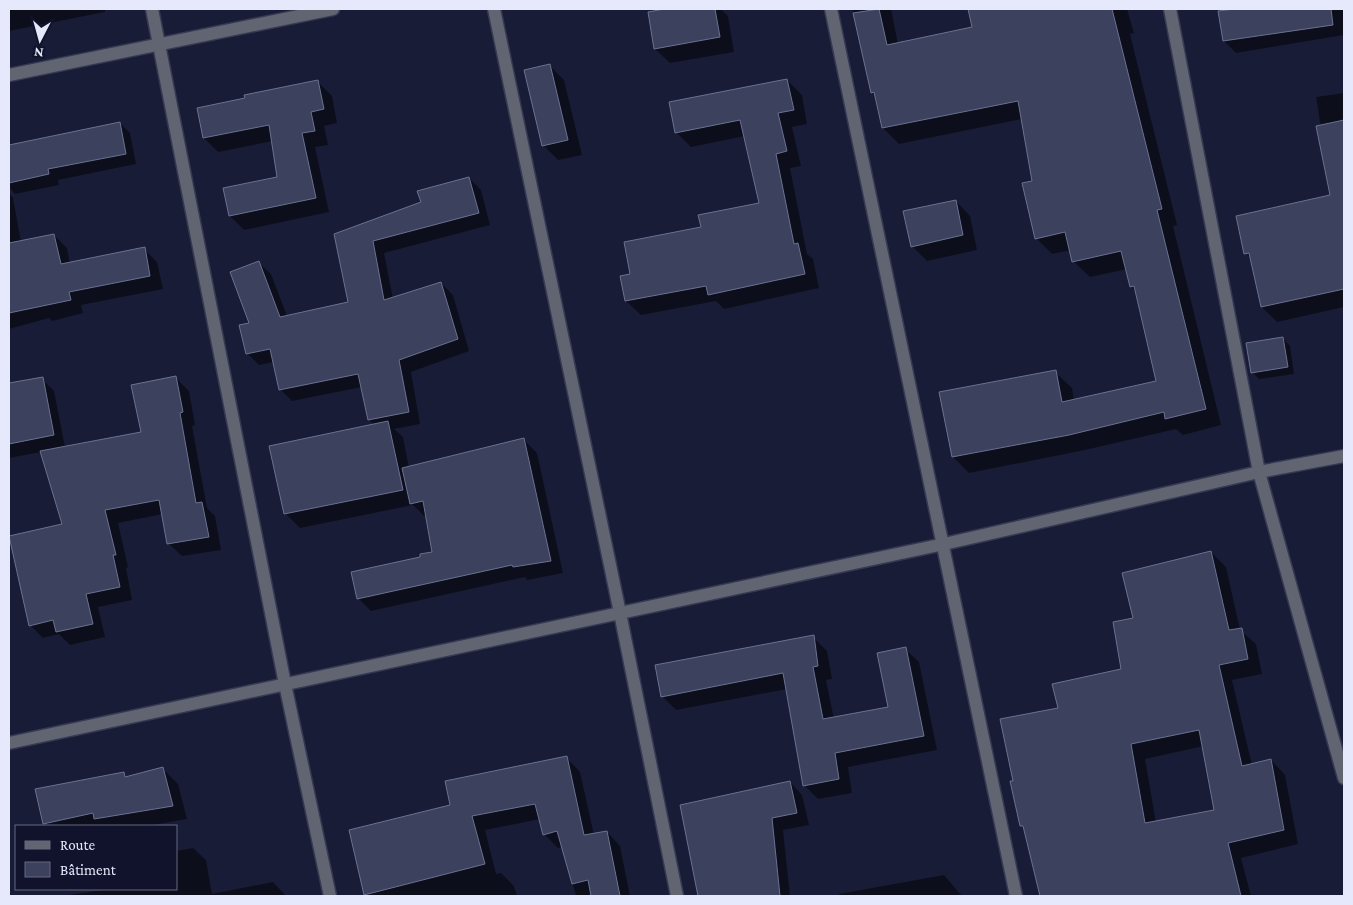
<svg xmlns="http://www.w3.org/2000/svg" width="1353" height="905" font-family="'Crimson Pro',serif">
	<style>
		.shadow { fill: #0007; fill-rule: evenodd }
		.building { fill: #3c415d; stroke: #6b7190; fill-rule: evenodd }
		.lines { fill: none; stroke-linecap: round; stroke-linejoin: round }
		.minor-casing { stroke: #363952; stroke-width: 15 }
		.minor { stroke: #616471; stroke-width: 12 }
	</style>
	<rect width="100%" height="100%" fill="#191c36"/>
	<!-- shadow -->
	<g class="shadow">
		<path d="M 9,9 L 105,9 L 105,12 L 9,31 Z"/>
		<path d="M 671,9 L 721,9 L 728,16 L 734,52 L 670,63 L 655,49 L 649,13 Z"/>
		<path d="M 853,9 L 891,9 L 898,44 L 973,28 L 969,9 L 1127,9 L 1134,33 L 1130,34 L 1177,225 L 1173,226 L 1221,425 L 1183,435 L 1176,429 L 1085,450 L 969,473 L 953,457 L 1055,372 L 1072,388 L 1074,401 L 1158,382 L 1136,292 L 1131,286 L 1127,269 L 1090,277 L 1073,261 L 1071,250 L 1052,254 L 1036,238 L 1033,182 L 1022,119 L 899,144 L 883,128 L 877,97 L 872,92 Z"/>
		<path d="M 1219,9 L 1344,9 L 1344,35 L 1236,53 L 1224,41 Z"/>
		<path d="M 549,65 L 564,80 L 582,155 L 558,160 L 543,145 Z"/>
		<path d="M 787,80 L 802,95 L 807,124 L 792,127 L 801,166 L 790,168 L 807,254 L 813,259 L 819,288 L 724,309 L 716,301 L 641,315 L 626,301 L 631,275 L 702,228 L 761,204 L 745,136 L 691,147 L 676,132 Z"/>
		<path d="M 318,82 L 332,96 L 337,123 L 324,126 L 328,145 L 315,147 L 329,212 L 244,230 L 230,216 L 225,189 L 279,178 L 273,141 L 218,152 L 204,138 Z"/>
		<path d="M 1344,93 L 1344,307 L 1277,322 L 1262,307 L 1252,260 L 1246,253 L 1332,196 L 1316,97 Z"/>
		<path d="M 120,123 L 130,133 L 136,164 L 58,180 L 59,185 L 15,194 L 9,187 L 9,146 Z"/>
		<path d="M 469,178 L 481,190 L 490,225 L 384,253 L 393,299 L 441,283 L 453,295 L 469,351 L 411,372 L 420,424 L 394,429 L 403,437 L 409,468 L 524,440 L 537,453 L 563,573 L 527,580 L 525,577 L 371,611 L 358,598 L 433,553 L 427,515 L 424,516 L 413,505 L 300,528 L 285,513 L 375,425 L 369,420 L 362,387 L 292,401 L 280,389 L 274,362 L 259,365 L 247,353 L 259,263 L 271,274 L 287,316 L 350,303 L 335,235 L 422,203 Z"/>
		<path d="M 9,193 L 13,198 L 21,242 L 54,235 L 67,248 L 70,264 L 144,249 L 157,262 L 163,289 L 81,305 L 83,313 L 52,321 L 49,318 L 9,329 Z"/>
		<path d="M 956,201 L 970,216 L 977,250 L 927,261 L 912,246 Z"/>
		<path d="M 1283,338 L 1290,346 L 1294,374 L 1259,379 L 1252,372 Z"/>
		<path d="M 176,378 L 189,391 L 195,425 L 192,426 L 207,508 L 215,516 L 221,550 L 182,556 L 168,543 L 163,514 L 118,523 L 128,567 L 126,568 L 132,600 L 98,607 L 105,637 L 70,645 L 59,634 L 43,638 L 30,625 L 64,525 L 41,452 L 9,458 L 9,385 L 42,379 L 54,391 L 65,447 L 142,433 Z"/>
		<path d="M 1211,552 L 1226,567 L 1240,630 L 1256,644 L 1262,674 L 1232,680 L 1252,765 L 1271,760 L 1285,775 L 1298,844 L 1241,858 L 1251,896 L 1041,896 L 1026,830 L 1021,826 L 1015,782 L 1059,709 L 1122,670 L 1134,618 ZM 1204,746 L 1216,811 L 1156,823 L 1145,759 Z"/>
		<path d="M 813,637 L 827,651 L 832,679 L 826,680 L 834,719 L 890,708 L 905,649 L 919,662 L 937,750 L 848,767 L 852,793 L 818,799 L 804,785 L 787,689 L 676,710 L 662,696 Z"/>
		<path d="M 567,758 L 580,772 L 594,835 L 607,832 L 620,846 L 630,896 L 576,896 L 563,847 L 558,848 L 544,834 L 540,819 L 485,830 L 496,874 L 501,873 L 514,886 L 517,896 L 366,896 L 351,831 L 452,805 Z"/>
		<path d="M 163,769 L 178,784 L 187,819 L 147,826 L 47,826 L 44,823 L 123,773 L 128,778 Z"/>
		<path d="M 790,782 L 802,795 L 809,825 L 783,830 L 790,896 L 700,896 L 681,806 Z"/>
		<path d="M 193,848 L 206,860 L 212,894 L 273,882 L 286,896 L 62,896 L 110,889 L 176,889 L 176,851 Z"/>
		<path d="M 944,875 L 962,896 L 839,896 L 839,894 Z"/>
	</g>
	<!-- building -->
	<g class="building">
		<path d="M 664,9 L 715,9 L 720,37 L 654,49 L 648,12 Z"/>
		<path d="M 879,9 L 887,45 L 972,27 L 968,9 L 1112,9 L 1162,209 L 1157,210 L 1206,409 L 1165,419 L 1164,412 L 1069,435 L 952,457 L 939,392 L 1056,370 L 1062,402 L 1156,381 L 1134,286 L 1130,287 L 1121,251 L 1072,262 L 1065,232 L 1035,239 L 1022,183 L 1032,181 L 1018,101 L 882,128 L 874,92 L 871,93 L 853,13 Z"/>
		<path d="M 1235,9 L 1331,9 L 1333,25 L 1223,41 L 1218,11 Z"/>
		<path d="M 550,64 L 568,140 L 542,146 L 524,70 Z"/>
		<path d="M 787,79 L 794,110 L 778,113 L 787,151 L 776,154 L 794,244 L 798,243 L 805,274 L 708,295 L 706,286 L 625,301 L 620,276 L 630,274 L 624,242 L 701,227 L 698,215 L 759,203 L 740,120 L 675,133 L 669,102 Z"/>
		<path d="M 318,80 L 324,109 L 311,112 L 315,131 L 302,133 L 316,198 L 229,216 L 223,188 L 277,177 L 269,125 L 203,138 L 197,108 L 245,98 L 244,95 Z"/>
		<path d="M 1344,120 L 1344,289 L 1261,307 L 1249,253 L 1244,254 L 1236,216 L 1330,195 L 1316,126 Z"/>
		<path d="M 120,122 L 126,154 L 48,169 L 49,174 L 9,183 L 9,145 Z"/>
		<path d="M 469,177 L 479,213 L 373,241 L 384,300 L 441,282 L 458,339 L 399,360 L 409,412 L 368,420 L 358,374 L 279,390 L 270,349 L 246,354 L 239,325 L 249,323 L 230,272 L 259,261 L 280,317 L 348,302 L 334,234 L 421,202 L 417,191 Z"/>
		<path d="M 956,200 L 963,235 L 911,247 L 903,211 Z"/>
		<path d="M 54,234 L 61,264 L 145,247 L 150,276 L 69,292 L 71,300 L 9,313 L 9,243 Z"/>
		<path d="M 1283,337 L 1288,367 L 1251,373 L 1246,343 Z"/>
		<path d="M 176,376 L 183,412 L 180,413 L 196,503 L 202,502 L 209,537 L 167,544 L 159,500 L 105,510 L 116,555 L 113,555 L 120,587 L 86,594 L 93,624 L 56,632 L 53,620 L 29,626 L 9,536 L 62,524 L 40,451 L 141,432 L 131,385 Z"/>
		<path d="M 43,377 L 54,435 L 9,444 L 9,383 Z"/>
		<path d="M 388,421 L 403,490 L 284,514 L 269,446 Z"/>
		<path d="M 524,438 L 551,561 L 513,567 L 512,565 L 357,599 L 351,572 L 420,557 L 420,554 L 432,552 L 423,501 L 410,504 L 402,468 Z"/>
		<path d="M 1211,551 L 1229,630 L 1242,628 L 1248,659 L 1219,665 L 1242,766 L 1271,759 L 1284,830 L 1228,843 L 1241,896 L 1040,896 L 1023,826 L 1020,826 L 1010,781 L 1013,781 L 1000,719 L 1058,708 L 1052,684 L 1121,669 L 1113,622 L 1133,618 L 1122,573 ZM 1199,730 L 1214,810 L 1145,823 L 1131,744 Z"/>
		<path d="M 814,635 L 818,666 L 813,667 L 823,719 L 888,707 L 877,653 L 906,647 L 924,736 L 835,753 L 839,779 L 803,786 L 783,673 L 661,697 L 655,665 Z"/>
		<path d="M 567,756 L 584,835 L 607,831 L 620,896 L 591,896 L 588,880 L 572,884 L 557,831 L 543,835 L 535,804 L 472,816 L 485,864 L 364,895 L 349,830 L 450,805 L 445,781 Z"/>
		<path d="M 163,767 L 173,806 L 94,819 L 93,813 L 43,824 L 35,789 L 124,772 L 125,777 Z"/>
		<path d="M 790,781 L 797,813 L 772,818 L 780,896 L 698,896 L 680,805 Z"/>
	</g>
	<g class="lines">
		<!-- minor casing -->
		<g class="minor-casing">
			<g id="minor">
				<path d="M 152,9 L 285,684 L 330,896"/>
				<path d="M 494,9 L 620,613 L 677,896"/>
				<path d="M 831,9 L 1016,896"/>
				<path d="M 1170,9 L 1259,472 L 1344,778"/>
				<path d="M 9,75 L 333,9"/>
				<path d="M 9,743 L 944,544 L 1259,472 L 1344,456"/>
			</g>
		</g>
		<!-- minor -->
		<use href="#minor" class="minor"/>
	</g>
	<!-- border -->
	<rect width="1353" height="905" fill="none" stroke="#e5e9fb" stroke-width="20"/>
	<!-- legend -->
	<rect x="15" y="825" width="162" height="65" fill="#10132b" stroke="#65697e"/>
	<rect x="25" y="841" width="25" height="8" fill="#616471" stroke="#65697e"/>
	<text x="60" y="850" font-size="15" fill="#e5e9fb">Route</text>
	<rect x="25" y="862" width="25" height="15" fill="#3c415d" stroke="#65697e"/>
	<text x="60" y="875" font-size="15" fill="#e5e9fb">Bâtiment</text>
	<!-- north arrow -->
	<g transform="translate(40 40) rotate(186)" stroke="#10132b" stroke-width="4" paint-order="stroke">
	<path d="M0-4L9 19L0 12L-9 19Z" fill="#e5e9fb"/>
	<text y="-8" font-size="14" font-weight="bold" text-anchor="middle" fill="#e5e9fb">N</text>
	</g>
</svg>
